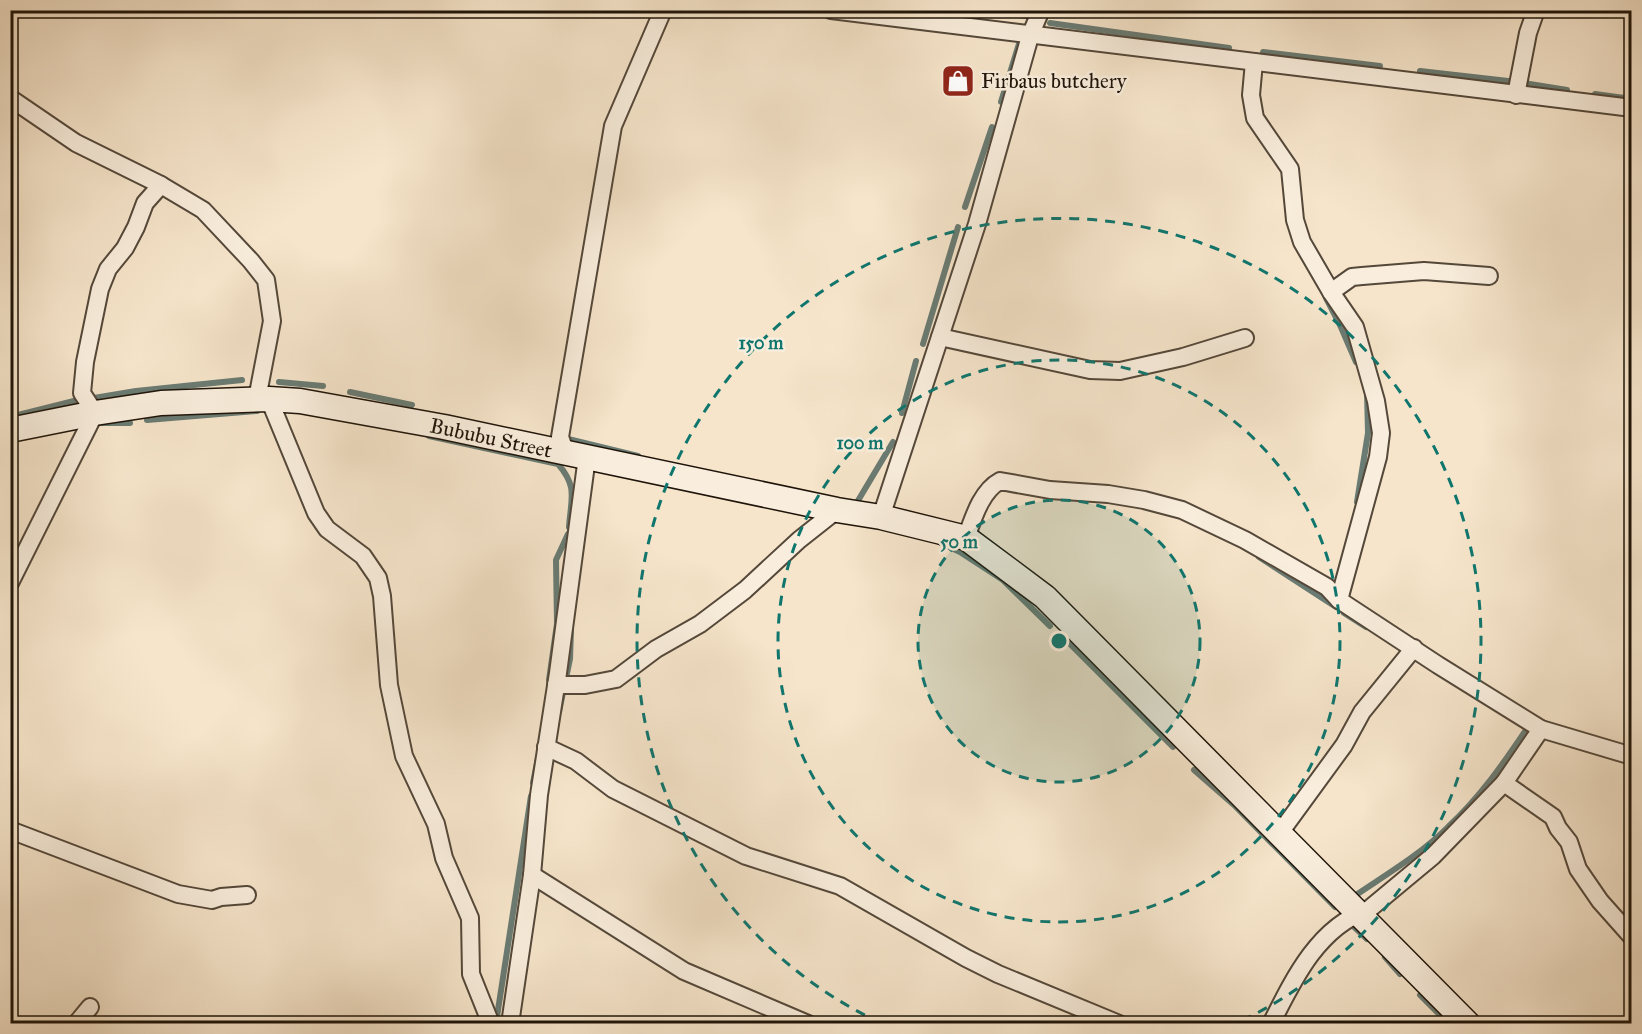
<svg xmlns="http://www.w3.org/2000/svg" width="1642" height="1034" font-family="'IM FELL Great Primer',serif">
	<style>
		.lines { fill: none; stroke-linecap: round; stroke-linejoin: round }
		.stream { stroke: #6a7b73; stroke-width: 6 }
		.street-casing { stroke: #54483a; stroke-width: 20 }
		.secondary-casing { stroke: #1e1409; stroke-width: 27 }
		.street { stroke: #f9eedd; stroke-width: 16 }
		.secondary { stroke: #f9eedd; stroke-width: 24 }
		.ring { fill: none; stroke: #0f766e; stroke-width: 3; stroke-dasharray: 10 8 }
		.labels { text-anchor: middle; stroke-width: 5; stroke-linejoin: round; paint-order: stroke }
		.poi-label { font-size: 21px; fill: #1e1409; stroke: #f9eedd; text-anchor: start }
		.street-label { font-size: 21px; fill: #1e1409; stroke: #f9eedd }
		.centre { fill: #0f766e; stroke: #f9eedd; stroke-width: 3 }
		.ring-label { font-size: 18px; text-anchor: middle; font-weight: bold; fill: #0f766e; stroke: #f9eedd; stroke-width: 5; stroke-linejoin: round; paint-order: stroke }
	</style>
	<rect width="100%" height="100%" fill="#f6e5cb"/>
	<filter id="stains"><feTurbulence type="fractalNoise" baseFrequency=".00333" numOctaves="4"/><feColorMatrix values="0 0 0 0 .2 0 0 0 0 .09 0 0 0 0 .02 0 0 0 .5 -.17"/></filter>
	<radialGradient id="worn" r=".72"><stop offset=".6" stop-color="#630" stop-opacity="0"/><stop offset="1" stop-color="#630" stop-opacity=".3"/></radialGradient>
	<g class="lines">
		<!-- stream -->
		<g class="stream">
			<path d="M 976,10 L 1027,16 L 1028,10"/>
			<path d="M 1050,23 L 1229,48"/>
			<path d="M 1263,52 L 1380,66"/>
			<path d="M 1420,71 L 1517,82 L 1567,90"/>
			<path d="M 1595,94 L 1632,99"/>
			<path d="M 1001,102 L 1019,44"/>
			<path d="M 965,207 L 992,127"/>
			<path d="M 1326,298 L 1340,325 L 1356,362"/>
			<path d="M 923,344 L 958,227"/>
			<path d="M 279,382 L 323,386"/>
			<path d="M 350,392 L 412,405"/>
			<path d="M 94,398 L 136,391 L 242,380"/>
			<path d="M 902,413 L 916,361"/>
			<path d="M 10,417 L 78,400"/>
			<path d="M 147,420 L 257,411"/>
			<path d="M 100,423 L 130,423"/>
			<path d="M 429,436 L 558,464 C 578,487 571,498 569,527"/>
			<path d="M 564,438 L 638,456"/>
			<path d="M 1357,502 L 1368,433 L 1367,392"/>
			<path d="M 854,504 L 856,504 L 893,442"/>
			<path d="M 939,542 L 960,552 L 1003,580 L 1050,626"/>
			<path d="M 1259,557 L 1336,607"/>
			<path d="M 1344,613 L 1366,627"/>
			<path d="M 1066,640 L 1173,747"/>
			<path d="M 549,680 L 557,624 L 556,560 L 568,534"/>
			<path d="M 559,712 L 570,659 L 571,630"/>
			<path d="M 1194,770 L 1234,805 L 1335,907"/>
			<path d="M 533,783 L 538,758"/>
			<path d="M 1359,900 L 1356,895 C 1387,874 1421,854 1448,827 C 1480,797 1504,763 1528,727 L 1525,725"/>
			<path d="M 1351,924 L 1367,939"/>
			<path d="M 1385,957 L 1400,974"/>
			<path d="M 1420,995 L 1449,1024"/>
			<path d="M 496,1023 L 531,796"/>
		</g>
		<!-- street casing -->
		<g class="street-casing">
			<g id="street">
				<path d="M 831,10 L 1632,108"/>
				<path d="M 1254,62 L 1251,95 L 1255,118 L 1290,169 L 1295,220 L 1302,242 L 1331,292 L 1355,327 L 1376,401 L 1381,433 L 1378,457 L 1339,600"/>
				<path d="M 1516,95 L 1528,33 L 1536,10"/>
				<path d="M 10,98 L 76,143 L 161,185 L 203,210 L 251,261 L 266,280 L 272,321 L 257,399"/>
				<path d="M 1331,292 L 1352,277 L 1362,276 L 1424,271 L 1489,276"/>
				<path d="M 940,337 L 1090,370 L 1120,371 L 1183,357 L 1245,338"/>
				<path d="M 269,399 L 316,513 L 327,529 L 363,556 L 378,578 L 382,596 L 389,685 L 404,756 L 436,824 L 444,858 L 470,918 L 471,974 L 491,1024"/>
				<path d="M 566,453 L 560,437 L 613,126 L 663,10"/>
				<path d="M 881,517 L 977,224 L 1030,36 L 1041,10"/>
				<path d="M 966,538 C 973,519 981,491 1000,481 L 1050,490 L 1108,494 L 1144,500 L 1182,510 L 1245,540 L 1327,587 L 1339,600 L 1438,665 L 1541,729 L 1632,756"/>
				<path d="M 10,583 L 95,413 L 82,393 L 85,362 L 100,289 L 108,269 L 125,248 L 136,227 L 145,203 L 161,185"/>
				<path d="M 556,685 L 585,685 L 616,679 L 656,649 L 700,624 L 745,590 L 799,540 L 837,510"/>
				<path d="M 546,747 L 576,761 L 613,789 L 746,856 L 840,886 L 966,958 L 998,974 L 1119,1024"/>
				<path d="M 1504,783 L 1553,817 L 1558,828 L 1569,842 L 1578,869 L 1600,901 L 1632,937"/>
				<path d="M 10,830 L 178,894 L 212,900 L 221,897 L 247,895"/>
				<path d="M 1279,834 L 1344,745 L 1362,712 L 1414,648"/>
				<path d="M 532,875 L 684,971 L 808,1024"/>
				<path d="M 76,1024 L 90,1007"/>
				<path d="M 510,1024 L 532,875 L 539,795 L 558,673 L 587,457"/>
				<path d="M 1271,1024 C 1293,980 1318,927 1368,910 L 1433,856 L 1504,783 L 1541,729"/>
			</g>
		</g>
		<!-- secondary casing -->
		<g class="secondary-casing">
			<path id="secondary" d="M 10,430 L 95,413 L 161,403 L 269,399 L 300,401 L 444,427 L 837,510 L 881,517 L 966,538 L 1045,597 L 1468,1024"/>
		</g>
		<!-- street -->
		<use href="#street" class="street"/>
		<!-- secondary -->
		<use href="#secondary" class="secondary"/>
	</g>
	<!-- distance rings -->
	<circle cx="1059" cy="641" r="141" fill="#0f766e" fill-opacity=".12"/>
	<g class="ring">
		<circle cx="1059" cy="641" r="141"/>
		<circle cx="1059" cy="641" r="281"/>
		<path d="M881 1023A422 422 0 1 1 1237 1023"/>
	</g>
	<!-- icons -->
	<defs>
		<g id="shop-square" transform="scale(1.725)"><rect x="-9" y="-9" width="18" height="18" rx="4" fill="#8f2418" stroke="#f9eedd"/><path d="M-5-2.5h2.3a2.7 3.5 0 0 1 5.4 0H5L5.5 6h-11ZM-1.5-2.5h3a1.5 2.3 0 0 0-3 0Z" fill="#fff"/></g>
	</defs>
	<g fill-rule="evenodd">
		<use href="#shop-square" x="958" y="81"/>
	</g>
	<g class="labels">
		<!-- poi labels -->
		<g class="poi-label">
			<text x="981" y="88">Firbaus butchery</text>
		</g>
		<!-- street labels -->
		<g class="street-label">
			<text transform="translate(491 438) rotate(12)" y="7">Bububu Street</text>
		</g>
	</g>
	<circle cx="1059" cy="641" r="9" class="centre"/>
	<g class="ring-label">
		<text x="761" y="349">150 m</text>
		<text x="860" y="449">100 m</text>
		<text x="959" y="548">50 m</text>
	</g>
	<!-- margin -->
	<rect width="1642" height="1034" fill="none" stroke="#f6e5cb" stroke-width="36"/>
	<rect x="12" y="12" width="1618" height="1010" fill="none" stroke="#1e1409" stroke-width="3"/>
	<rect x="18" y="18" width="1606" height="998" fill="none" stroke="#1e1409" stroke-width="1.5"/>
	<rect width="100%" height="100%" filter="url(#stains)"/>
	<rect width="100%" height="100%" fill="url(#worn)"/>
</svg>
